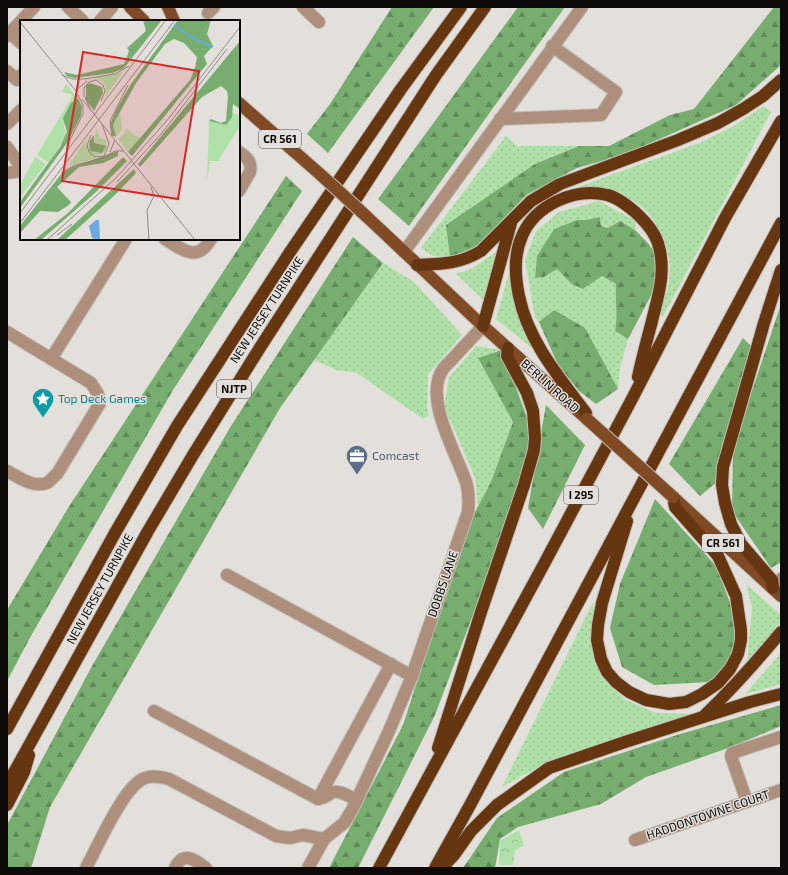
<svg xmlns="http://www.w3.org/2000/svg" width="788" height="875" font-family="'Exo 2',sans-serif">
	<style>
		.grass { fill: url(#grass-dots) }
		.forest { fill: url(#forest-firs) }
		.park { fill: url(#park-crowns) }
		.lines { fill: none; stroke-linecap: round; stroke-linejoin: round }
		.minor-casing { stroke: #c1beba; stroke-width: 14 }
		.major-casing { stroke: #c1beba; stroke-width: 14 }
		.highway-casing { stroke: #c1beba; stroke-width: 14 }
		.minor { stroke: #ae8f7b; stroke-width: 12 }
		.major { stroke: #804a24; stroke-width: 12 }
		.highway { stroke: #663611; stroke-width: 12 }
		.major-bridge-casing { stroke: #c1beba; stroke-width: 14; stroke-linecap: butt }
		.major-bridge { stroke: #804a24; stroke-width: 12 }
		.labels { text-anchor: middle; stroke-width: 3; stroke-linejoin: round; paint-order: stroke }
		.shield { fill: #e3e0dc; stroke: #4c4b49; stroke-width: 1 }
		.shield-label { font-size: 11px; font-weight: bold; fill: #0c0b0a }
		.street-label { font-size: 12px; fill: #0c0b0a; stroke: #e3e0dc }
		.culture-label { font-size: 12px; fill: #0d838f; stroke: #e3e0dc; text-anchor: start }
		.service-label { font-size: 12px; fill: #4e5e75; stroke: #e3e0dc; text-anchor: start }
		.inset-river { fill: none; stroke: #68aae1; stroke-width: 2 }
		.inset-road { fill: none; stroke: #8d8b88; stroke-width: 1 }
		.view { fill: #d62828; fill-opacity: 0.15; stroke: #d62828; stroke-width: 2 }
		.inset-edge { fill: none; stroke: #0c0b0a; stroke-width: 2 }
	</style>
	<defs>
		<pattern id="grass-dots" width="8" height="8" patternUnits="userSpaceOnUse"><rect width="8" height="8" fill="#afe0a7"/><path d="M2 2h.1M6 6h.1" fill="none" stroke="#95bf8e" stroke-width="1.8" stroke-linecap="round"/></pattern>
		<pattern id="forest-firs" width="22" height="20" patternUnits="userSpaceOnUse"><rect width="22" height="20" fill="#77ad6f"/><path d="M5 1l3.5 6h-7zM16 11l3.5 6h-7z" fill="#608b59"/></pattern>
		<pattern id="park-crowns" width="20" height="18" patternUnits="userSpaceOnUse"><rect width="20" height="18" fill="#afe0a7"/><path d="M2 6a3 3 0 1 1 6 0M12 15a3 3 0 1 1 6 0" fill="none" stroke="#95bf8e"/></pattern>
	</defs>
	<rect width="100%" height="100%" fill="#e3e0dc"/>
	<!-- grass -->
	<g class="grass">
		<path d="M 764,106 L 771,112 L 663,317 L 660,315 C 664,300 670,285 670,270 C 670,240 650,203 620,195 C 615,193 609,194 605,194 C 591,193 578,192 564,192 L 699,143 L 732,127 Z"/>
		<path d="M 506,136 L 517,146 L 579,146 L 535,164 L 450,257 L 433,256 L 421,248 Z"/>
		<path d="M 599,201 L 636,221 L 635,230 L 620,221 L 608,228 L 601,226 L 600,217 L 586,220 L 577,220 L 546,242 L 537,256 L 535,278 L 544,277 L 557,269 L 572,284 L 602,276 L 616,284 C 616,300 618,316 615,331 L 628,339 L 620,368 L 618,389 L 603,362 L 554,310 L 539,322 L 535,318 L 525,260 L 536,231 L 559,212 Z"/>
		<path d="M 515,251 L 515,302 L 533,349 L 496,319 Z"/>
		<path d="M 496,252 L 486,302 L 456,274 L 471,269 Z"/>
		<path d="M 383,263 L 414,282 L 462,335 L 428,375 L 427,407 L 429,415 L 423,419 L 357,373 L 336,370 L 314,360 Z"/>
		<path d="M 476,346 L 502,350 L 478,358 L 513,422 L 491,482 L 478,506 L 475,478 L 444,406 L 449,377 Z"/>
		<path d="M 746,584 L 781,615 L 781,621 L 747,664 L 752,607 Z"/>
		<path d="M 593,602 L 594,661 L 624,699 L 656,713 L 692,714 L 542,765 L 502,787 Z"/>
		<path d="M 781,653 L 781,684 L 745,694 Z"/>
	</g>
	<!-- forest -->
	<g class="forest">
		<path d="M 392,7 L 434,7 L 328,153 L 307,134 L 330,104 Z"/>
		<path d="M 518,7 L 565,7 L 409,226 L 378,199 Z"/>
		<path d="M 774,7 L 781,7 L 781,65 L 736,105 L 626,154 L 577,168 L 526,195 L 478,246 L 450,257 L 446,225 L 535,164 L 579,146 L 609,146 L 670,115 L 694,109 Z"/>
		<path d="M 286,176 L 302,191 L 173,390 L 32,634 L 7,681 L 7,610 L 68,508 Z"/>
		<path d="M 600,217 L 601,226 L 608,228 L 620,221 L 635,230 L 648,243 L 656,255 L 655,288 L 628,339 L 615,331 C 618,316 615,300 616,284 L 602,276 L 583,289 L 572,284 L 557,269 L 544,277 L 535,278 L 537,256 L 554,229 L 577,220 L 586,220 Z"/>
		<path d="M 353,237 L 383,263 L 280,408 L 50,807 L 31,868 L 7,868 L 7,825 L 92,666 L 231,426 Z"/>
		<path d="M 781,304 L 781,562 L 771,568 L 732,511 L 733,448 Z"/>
		<path d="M 554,310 L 585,328 L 618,389 L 596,404 L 579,391 L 558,365 L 539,322 Z"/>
		<path d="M 743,338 L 752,347 L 717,482 L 700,496 L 669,464 Z"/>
		<path d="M 502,350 L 532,431 L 520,483 L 501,541 L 435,715 L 358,868 L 329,868 L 403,725 L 468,525 L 491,482 L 513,422 L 478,358 Z"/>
		<path d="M 546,405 L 585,445 L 543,529 L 528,508 Z"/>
		<path d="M 655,499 L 716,566 L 737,621 L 731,662 L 709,682 L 654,685 L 622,667 L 610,628 L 620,584 Z"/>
		<path d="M 781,705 L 781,726 L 731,747 L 646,777 L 601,804 L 518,827 L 500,839 L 495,868 L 463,868 L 497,818 L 564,772 L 680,734 Z"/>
	</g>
	<!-- park -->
	<path class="park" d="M 519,830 L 524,846 L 515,850 L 513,865 L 499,865 L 500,841 Z"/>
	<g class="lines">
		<!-- minor casing -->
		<g class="minor-casing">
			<g id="minor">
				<path d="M 68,7 L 83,21"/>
				<path d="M 303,7 L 319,22"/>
				<path d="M 208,13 L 214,7"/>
				<path d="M 100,21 L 112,7"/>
				<path d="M 10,33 L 21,43"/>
				<path d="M 7,36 L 34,7"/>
				<path d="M 7,71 L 17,80 L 21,75"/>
				<path d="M 500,119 L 601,115 L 616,92 L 552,46"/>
				<path d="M 7,124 L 21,110"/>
				<path d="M 7,147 L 21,167"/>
				<path d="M 239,152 C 247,157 252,162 250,172 L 239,191"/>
				<path d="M 7,173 L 21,171"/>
				<path d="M 165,239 C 183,250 197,263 211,239"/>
				<path d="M 404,252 L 582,7"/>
				<path d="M 7,332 L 91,383 L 98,394 L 100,403 L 57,474 C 54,476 50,481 47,483 C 33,488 18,477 7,471"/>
				<path d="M 51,359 L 126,239"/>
				<path d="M 227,575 L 412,676"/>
				<path d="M 773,588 L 781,579"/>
				<path d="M 154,711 L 318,799 C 326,798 327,795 333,792 C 340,790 350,797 357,800"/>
				<path d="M 318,799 L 391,664"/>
				<path d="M 747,802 L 731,756 L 732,753 L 781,737"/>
				<path d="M 635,840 L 781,790"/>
				<path d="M 86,868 C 97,848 124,785 145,778 C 153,775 161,777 169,779 L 276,836 L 290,838 L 303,835 L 324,839"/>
				<path d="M 175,868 C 183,851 194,859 206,868"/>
				<path d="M 308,868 L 324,839 L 344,823 L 352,810 L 389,731 L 412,676 L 468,512 C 469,502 469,492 466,482 C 456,452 423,398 443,369 C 447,364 452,360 456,355 C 465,345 474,336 483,326"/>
			</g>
		</g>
		<!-- major casing -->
		<g class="major-casing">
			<g id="major">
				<path d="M 130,7 L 144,21"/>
				<path d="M 168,7 L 174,21"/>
				<path d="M 239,103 L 321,175"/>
				<path d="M 366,216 L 483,326 L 587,419"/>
				<path d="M 673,497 L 781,596"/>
			</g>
		</g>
		<!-- highway casing -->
		<g class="highway-casing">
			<g id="highway">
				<path d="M 417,265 C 442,264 460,264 481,251 L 531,201 L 560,184 L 678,140 L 718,123 L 743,109 L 763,96 L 781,80"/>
				<path d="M 483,326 L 511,223"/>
				<path d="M 587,419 L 586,413 C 559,377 528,341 519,296 C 515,277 514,254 522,236 C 535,205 575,187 607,195 C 617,197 628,206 635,212 C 645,221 656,233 659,247 C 666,273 658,296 652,321 C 647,340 642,358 638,377"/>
				<path d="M 627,521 L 602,603 L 598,625 L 597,640 L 601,659 L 607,672 L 616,682 L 629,692 L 646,700 L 669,704 L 686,702 L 702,694 L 718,683 L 730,669 L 738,654 L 741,640 L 741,630 L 736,596 L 718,556 L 675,507 L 673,497"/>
				<path d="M 773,588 L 772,580 L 741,544 L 731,524 L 725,503 L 722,485 L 723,467 L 764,323 L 781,270"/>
				<path d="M 705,715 C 732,689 757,661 781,632"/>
				<path d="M 7,729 L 115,533 L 177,426 L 290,252 L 401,89 L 461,7"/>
				<path d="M 438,748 L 481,612 L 524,485 L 534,450 L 535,438 L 533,411 L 527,393 L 507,356 L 508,348"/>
				<path d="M 7,785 L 148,531 L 193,455 L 261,346 L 436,75 L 485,7"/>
				<path d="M 7,805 L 24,772 L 29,755"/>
				<path d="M 379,868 L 544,564 L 633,397 L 725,218 L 781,121"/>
				<path d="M 435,868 L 469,807 L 781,223"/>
				<path d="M 442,868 L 454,855 L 471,831 L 497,805 L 549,768 L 625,742 L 750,702 L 781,694"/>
			</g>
		</g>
		<!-- minor -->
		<use href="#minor" class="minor"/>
		<!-- major -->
		<use href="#major" class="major"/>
		<!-- highway -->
		<use href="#highway" class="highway"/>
		<!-- major-bridge casing -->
		<g class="major-bridge-casing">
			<g id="major-bridge">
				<path d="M 321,175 L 366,216"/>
				<path d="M 587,419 L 673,497"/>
			</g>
		</g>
		<!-- major-bridge -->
		<use href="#major-bridge" class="major-bridge"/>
	</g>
	<!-- icons -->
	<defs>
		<g id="sight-pin" transform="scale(1.15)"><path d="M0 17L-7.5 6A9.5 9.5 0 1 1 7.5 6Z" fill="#0f9aa8" stroke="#e3e0dc"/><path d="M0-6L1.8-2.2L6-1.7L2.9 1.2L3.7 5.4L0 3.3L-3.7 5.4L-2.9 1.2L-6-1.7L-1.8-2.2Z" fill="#fff"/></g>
		<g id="office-pin" transform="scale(1.15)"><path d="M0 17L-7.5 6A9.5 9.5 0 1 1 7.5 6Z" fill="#5c6f8a" stroke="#e3e0dc"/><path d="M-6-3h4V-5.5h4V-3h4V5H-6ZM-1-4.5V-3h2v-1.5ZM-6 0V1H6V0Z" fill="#fff"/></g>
	</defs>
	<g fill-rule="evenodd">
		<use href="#sight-pin" x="43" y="399"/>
		<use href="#office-pin" x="357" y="456"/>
	</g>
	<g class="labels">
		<!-- shield labels -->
		<g class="shield">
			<rect x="259" y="130" width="42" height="18" rx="3"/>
			<rect x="217" y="380" width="34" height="18" rx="3"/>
			<rect x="564" y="486" width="34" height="18" rx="3"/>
			<rect x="702" y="534" width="42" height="18" rx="3"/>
		</g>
		<g class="shield-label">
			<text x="280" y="143">CR 561</text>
			<text x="234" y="393">NJTP</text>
			<text x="581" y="499">I 295</text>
			<text x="723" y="547">CR 561</text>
		</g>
		<!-- street labels -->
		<g class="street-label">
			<text transform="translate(267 310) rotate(-57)" y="4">NEW JERSEY TURNPIKE</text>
			<text transform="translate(550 386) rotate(42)" y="4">BERLIN ROAD</text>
			<text transform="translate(443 584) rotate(-71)" y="4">DOBBS LANE</text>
			<text transform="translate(100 589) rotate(-61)" y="4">NEW JERSEY TURNPIKE</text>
			<text transform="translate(708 815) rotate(-19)" y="4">HADDONTOWNE COURT</text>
		</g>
		<!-- culture labels -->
		<g class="culture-label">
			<text x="58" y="403">Top Deck Games</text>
		</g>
		<!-- service labels -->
		<g class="service-label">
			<text x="372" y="460">Comcast</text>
		</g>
	</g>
	<!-- overview -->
	<g transform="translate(20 20)">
		<rect width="220" height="220" fill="#e3e0dc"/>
		<path d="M 103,52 L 85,77 L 86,68 L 83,62 L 73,58 ZM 46,64 L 55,75 L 55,79 L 44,106 L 46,115 L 29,143 L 17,135 L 52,77 L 51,74 L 42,72 ZM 211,92 L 220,96 L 220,106 L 198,141 L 190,141 L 187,160 L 189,101 L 206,105 ZM 100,94 L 102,109 L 96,117 L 92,116 L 96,116 L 93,105 ZM 76,108 L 80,118 L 86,120 L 87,129 L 81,135 L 75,136 L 70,131 L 75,132 L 83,127 L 74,123 ZM 106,108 L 120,119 L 108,132 L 98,119 L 104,114 ZM 68,117 L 66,124 L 76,138 L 48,146 ZM 15,137 L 26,144 L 0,177 L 0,165 Z" fill="#afe0a7"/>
		<path d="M 123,0 L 142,0 L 104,48 L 93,53 L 54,58 L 47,56 L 44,52 L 57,55 L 104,44 L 109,31 L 107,28 L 126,11 ZM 158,0 L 191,0 L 187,14 L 193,26 L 184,36 L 187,44 L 112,136 L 108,132 L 170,60 L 175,48 L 177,37 L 164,23 L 154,19 L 145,24 L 116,63 L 93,105 L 96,116 L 92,116 L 90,104 L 97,88 L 111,64 ZM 220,21 L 220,89 L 213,84 L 212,97 L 206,105 L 189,101 L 191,99 L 201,103 L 206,101 L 208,76 L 207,71 L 201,66 L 182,77 L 120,147 L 118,144 ZM 70,63 L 82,67 L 83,73 L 74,91 L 66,80 L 66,65 ZM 58,78 L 62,87 L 61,96 L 47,123 L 0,188 L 0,182 L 40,127 L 47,112 L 43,98 L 51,83 ZM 74,115 L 74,123 L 86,126 L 82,133 L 70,131 L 69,122 ZM 98,131 L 98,136 L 83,143 L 59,147 L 37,167 L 51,182 L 49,185 L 38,192 L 20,191 L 0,213 L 0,206 L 42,153 L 52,147 ZM 103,137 L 107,141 L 76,172 L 21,220 L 14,220 L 48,193 ZM 114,149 L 116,153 L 96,174 L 45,220 L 37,220 Z" fill="#77ad6f"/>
		<path d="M 76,200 L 79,200 L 80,220 L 72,218 L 69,206 Z" fill="#68aae1"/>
		<path class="inset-river" d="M 154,5 L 171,17 L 193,27"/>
		<path class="inset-road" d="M 0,2 L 56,71M 42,55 L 52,59 L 64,59 L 95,54 L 109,46M 55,71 L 67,61M 62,79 L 175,220M 71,91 L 64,75 L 64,68 L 69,62 L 76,60 L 83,65 L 85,71 L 81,81M 71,115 L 67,125 L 69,132 L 75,137 L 84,136 L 89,124 L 82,104M 92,116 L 90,101 L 108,65M 47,126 L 63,94 L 63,85 L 58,75M 90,132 L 95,120M 41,153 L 55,145 L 80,139 L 95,131 L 103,131M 97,162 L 142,113 L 207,29M 0,193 L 146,0M 0,203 L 155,0M 37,215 L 52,204M 27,220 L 96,158 L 149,98 L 220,7M 129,220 L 127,190 L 134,176 L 131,167"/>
		<path class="view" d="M 63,32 L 179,51 L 158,179 L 42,161 Z"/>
		<rect width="220" height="220" class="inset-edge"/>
	</g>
	<!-- border -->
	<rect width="788" height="875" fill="none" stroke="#0c0b0a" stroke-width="16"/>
</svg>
